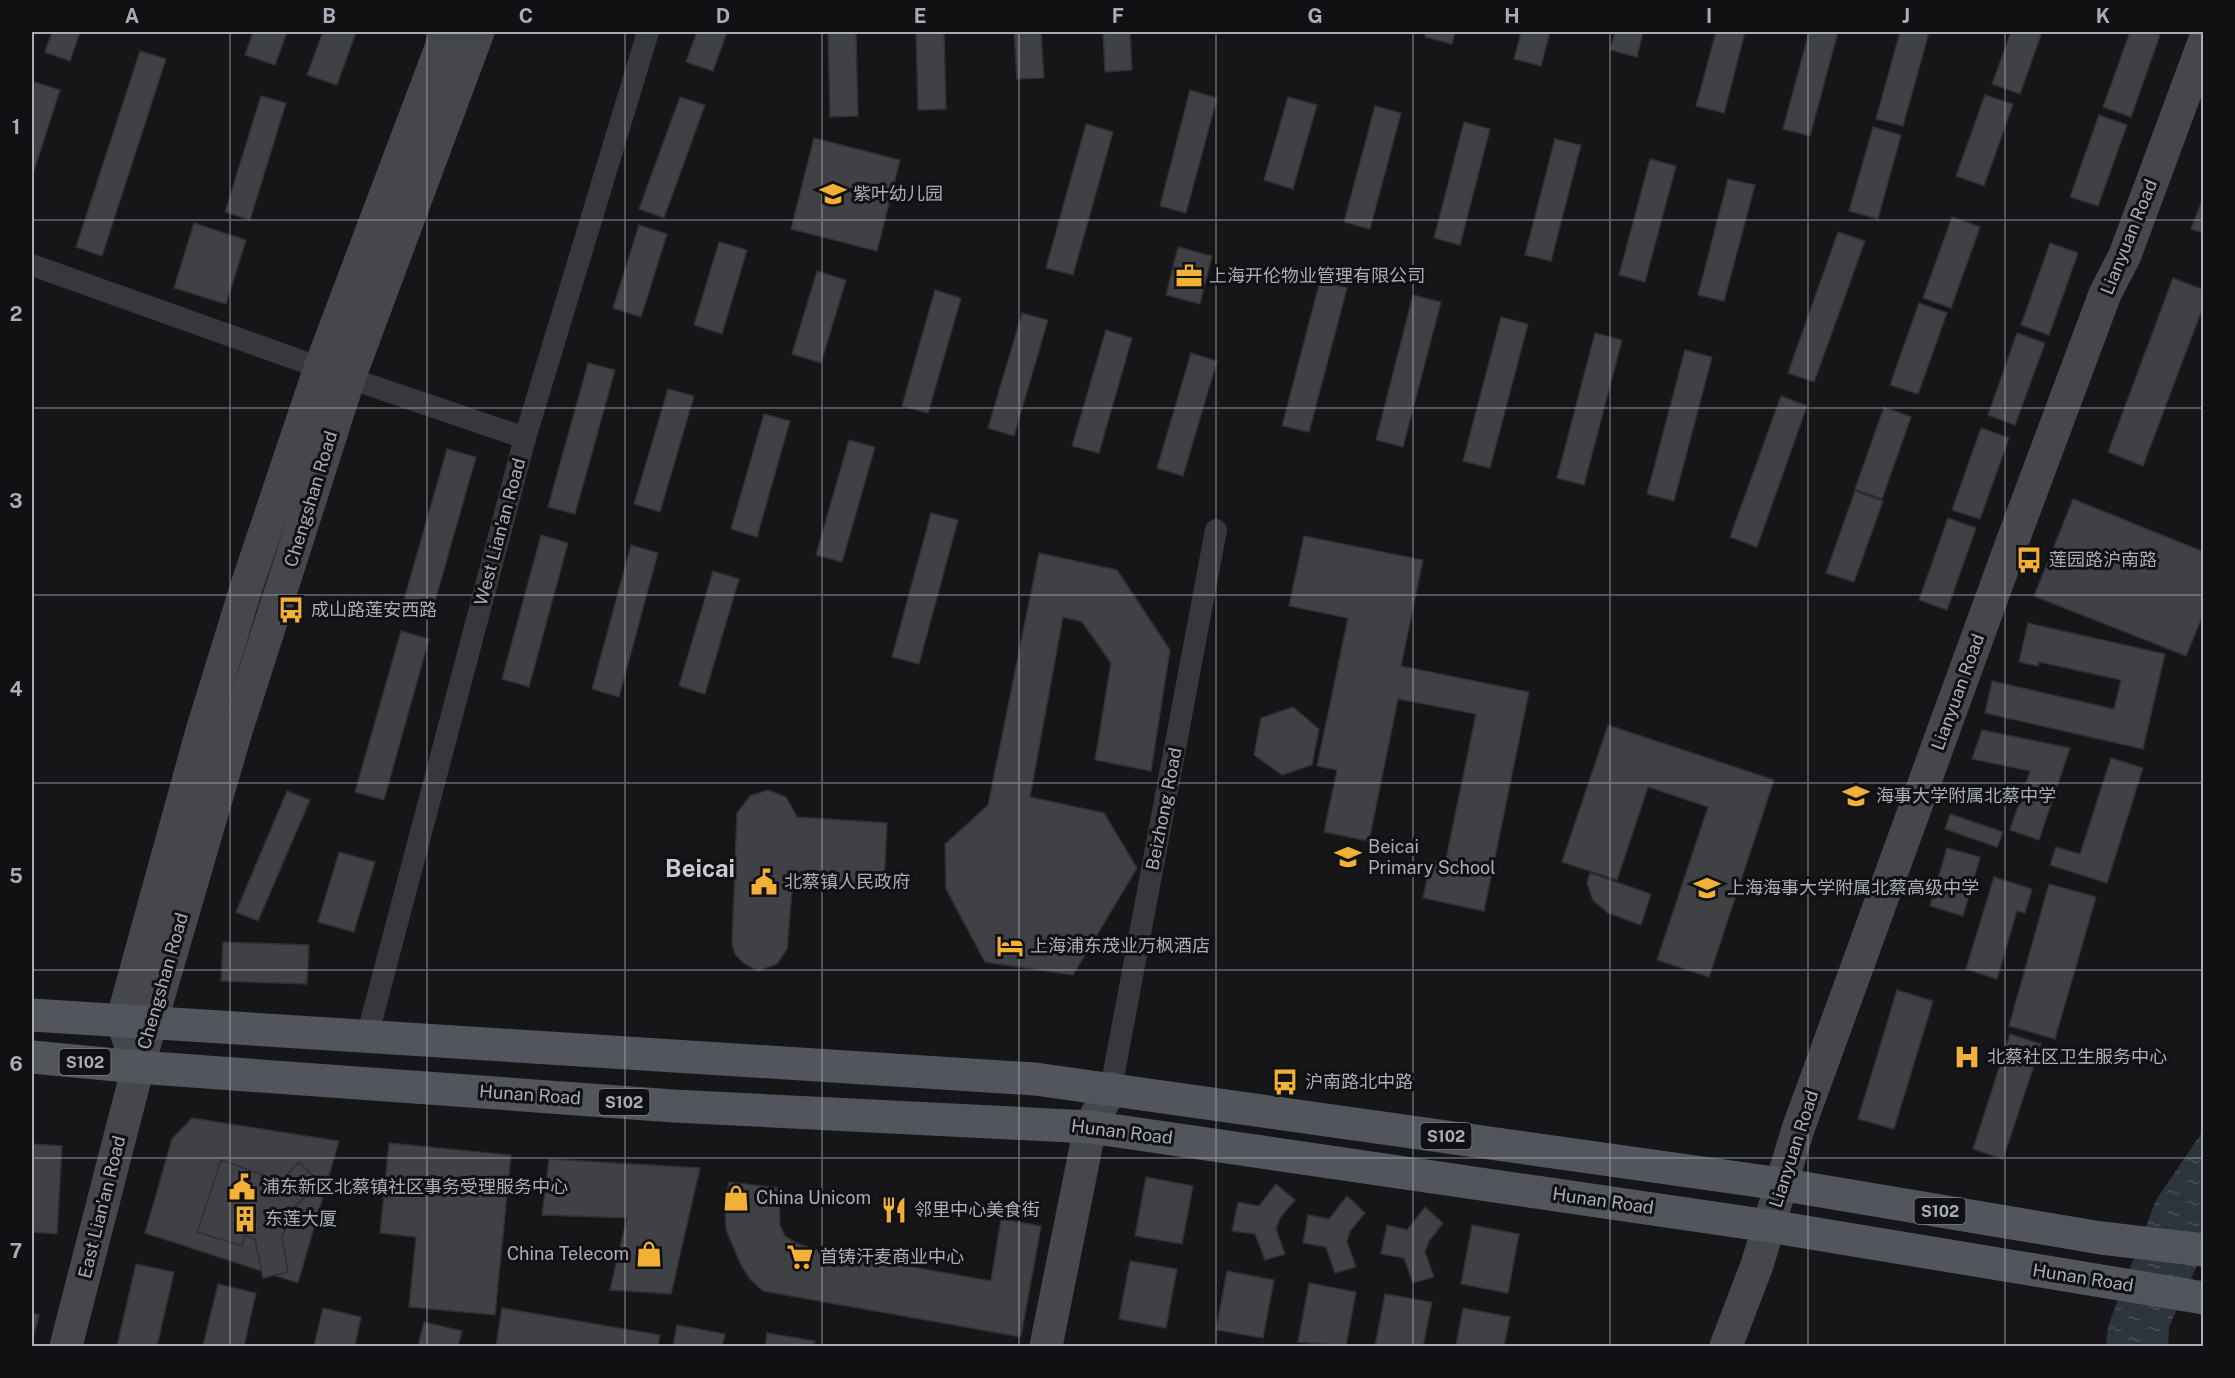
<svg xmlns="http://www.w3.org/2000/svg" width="2235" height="1378" font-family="'Public Sans','Noto Sans SC',sans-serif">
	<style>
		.water { fill: url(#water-ripples) }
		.building { fill: #404145; stroke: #303034; stroke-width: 1.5 }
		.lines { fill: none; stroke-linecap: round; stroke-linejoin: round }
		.street { stroke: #37383d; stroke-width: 22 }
		.secondary { stroke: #45474d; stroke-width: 33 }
		.primary { stroke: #53555c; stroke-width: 33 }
		.grid { fill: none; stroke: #a8adb8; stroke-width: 1.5; stroke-opacity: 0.55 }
		.labels { text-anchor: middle; stroke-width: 6; stroke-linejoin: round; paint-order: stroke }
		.shield { fill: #111113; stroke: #7b7e86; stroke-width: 1.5 }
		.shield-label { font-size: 16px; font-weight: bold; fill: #a8adb8 }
		.poi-label { font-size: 18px; fill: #a8adb8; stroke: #111113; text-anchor: start }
		.street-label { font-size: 18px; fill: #a8adb8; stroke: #111113 }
		.district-label { font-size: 24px; font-weight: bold; fill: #c9ccd4; stroke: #111113 }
		.neatline { fill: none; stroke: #a8adb8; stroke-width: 2 }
		.grid-label { font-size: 20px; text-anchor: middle; font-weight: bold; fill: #a8adb8 }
	</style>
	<defs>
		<pattern id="water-ripples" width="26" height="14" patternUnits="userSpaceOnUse" patternTransform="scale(1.5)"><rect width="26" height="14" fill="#2c353c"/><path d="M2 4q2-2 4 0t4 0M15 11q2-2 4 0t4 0" fill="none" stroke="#485056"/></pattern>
	</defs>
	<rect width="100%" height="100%" fill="#161618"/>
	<!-- water -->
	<path class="water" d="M 2203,1131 L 2203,1252 L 2169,1327 L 2168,1346 L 2106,1346 L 2108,1326 L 2156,1200 Z"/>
	<!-- building -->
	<g class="building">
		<path d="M 52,32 L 80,32 L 70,61 L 45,52 Z"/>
		<path d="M 253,32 L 287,32 L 275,65 L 245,55 Z"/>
		<path d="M 323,32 L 356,32 L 337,85 L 307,75 Z"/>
		<path d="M 697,32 L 727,32 L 713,71 L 686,62 Z"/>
		<path d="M 828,32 L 856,32 L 858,116 L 830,117 Z"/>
		<path d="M 916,32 L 944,32 L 946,109 L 918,110 Z"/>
		<path d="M 1014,32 L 1041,32 L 1044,78 L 1017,79 Z"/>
		<path d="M 1103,32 L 1130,32 L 1132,70 L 1105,72 Z"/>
		<path d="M 1426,32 L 1455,32 L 1452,44 L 1425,37 Z"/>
		<path d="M 1521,32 L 1550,32 L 1541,66 L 1514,59 Z"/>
		<path d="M 1615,32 L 1643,32 L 1637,57 L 1610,50 Z"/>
		<path d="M 1716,32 L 1745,32 L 1724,113 L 1696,106 Z"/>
		<path d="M 1809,32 L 1838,32 L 1810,136 L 1783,129 Z"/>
		<path d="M 1900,32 L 1929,32 L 1903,126 L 1876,119 Z"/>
		<path d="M 2011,32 L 2042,32 L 2020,94 L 1992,84 Z"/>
		<path d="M 2130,32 L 2150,32 L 2160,35 L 2131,117 L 2103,107 Z"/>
		<path d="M 140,51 L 166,59 L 102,256 L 76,247 Z"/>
		<path d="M 35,82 L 60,90 L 32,177 L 32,91 Z"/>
		<path d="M 1190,90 L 1217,98 L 1186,213 L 1160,206 Z"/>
		<path d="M 1985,95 L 2013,104 L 1984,186 L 1956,176 Z"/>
		<path d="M 261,96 L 286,103 L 250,220 L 225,212 Z"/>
		<path d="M 680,97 L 705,105 L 664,218 L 639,209 Z"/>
		<path d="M 1288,97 L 1317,105 L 1293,189 L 1264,180 Z"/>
		<path d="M 1375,106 L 1401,113 L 1370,229 L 1344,222 Z"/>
		<path d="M 2099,115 L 2127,125 L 2098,206 L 2070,197 Z"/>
		<path d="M 1464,122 L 1490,129 L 1460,245 L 1434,238 Z"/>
		<path d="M 1086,124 L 1113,132 L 1073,275 L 1046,268 Z"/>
		<path d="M 1873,127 L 1901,135 L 1878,219 L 1849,211 Z"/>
		<path d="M 814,138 L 900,160 L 877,251 L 791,229 Z"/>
		<path d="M 1555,139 L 1581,145 L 1551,261 L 1525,255 Z"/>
		<path d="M 1650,159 L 1676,166 L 1645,282 L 1619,275 Z"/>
		<path d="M 1728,179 L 1755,185 L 1724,301 L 1698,295 Z"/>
		<path d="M 2204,195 L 2204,233 L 2191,229 Z"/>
		<path d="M 1952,217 L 1980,227 L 1951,308 L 1923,298 Z"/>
		<path d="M 194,223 L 246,240 L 226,304 L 174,288 Z"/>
		<path d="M 639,225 L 667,234 L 641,317 L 613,308 Z"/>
		<path d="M 1838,232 L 1865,241 L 1814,382 L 1788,373 Z"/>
		<path d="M 719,242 L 747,250 L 722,334 L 694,325 Z"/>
		<path d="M 2050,243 L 2078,253 L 2049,335 L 2021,325 Z"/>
		<path d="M 1178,247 L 1212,256 L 1200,304 L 1166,295 Z"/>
		<path d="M 817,271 L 846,280 L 821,363 L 792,354 Z"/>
		<path d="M 2173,278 L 2204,290 L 2204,304 L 2143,466 L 2108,452 Z"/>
		<path d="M 1320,281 L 1347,288 L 1309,432 L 1282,426 Z"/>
		<path d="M 935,290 L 961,298 L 928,413 L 902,406 Z"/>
		<path d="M 1413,295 L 1441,302 L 1403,447 L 1376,440 Z"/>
		<path d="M 1919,303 L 1947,313 L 1918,394 L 1890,385 Z"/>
		<path d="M 1022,313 L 1048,320 L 1014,436 L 988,428 Z"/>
		<path d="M 1501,317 L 1528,324 L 1490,468 L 1463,461 Z"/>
		<path d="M 1106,330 L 1132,338 L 1099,453 L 1072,446 Z"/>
		<path d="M 1595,333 L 1622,340 L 1584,485 L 1557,478 Z"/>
		<path d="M 2017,333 L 2045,343 L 2015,425 L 1988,415 Z"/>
		<path d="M 1685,350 L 1712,357 L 1674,501 L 1647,494 Z"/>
		<path d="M 1191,353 L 1217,361 L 1183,476 L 1157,468 Z"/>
		<path d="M 588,363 L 615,370 L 575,514 L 548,507 Z"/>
		<path d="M 668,389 L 694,396 L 660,512 L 634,504 Z"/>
		<path d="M 1781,396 L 1807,406 L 1757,547 L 1730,537 Z"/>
		<path d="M 1884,407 L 1911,417 L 1882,499 L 1855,489 Z"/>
		<path d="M 764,414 L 790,421 L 757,537 L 731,529 Z"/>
		<path d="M 1981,428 L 2009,438 L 1980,519 L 1952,510 Z"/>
		<path d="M 849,440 L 875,447 L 842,562 L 816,555 Z"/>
		<path d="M 447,449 L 476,457 L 430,619 L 401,610 Z"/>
		<path d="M 1855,491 L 1883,501 L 1854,582 L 1826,573 Z"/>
		<path d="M 2073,499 L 2204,552 L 2204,612 L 2186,656 L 2034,596 Z"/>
		<path d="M 931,513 L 958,520 L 919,664 L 892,657 Z"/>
		<path d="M 1948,518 L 1976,528 L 1947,610 L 1919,600 Z"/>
		<path d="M 541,535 L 568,543 L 529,687 L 502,679 Z"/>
		<path d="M 1304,536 L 1423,560 L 1401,666 L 1529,692 L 1484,911 L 1423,898 L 1431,861 L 1445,864 L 1476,714 L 1398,699 L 1369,841 L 1324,832 L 1337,770 L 1317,766 L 1348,618 L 1289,606 Z"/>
		<path d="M 631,545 L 658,553 L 619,697 L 592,689 Z"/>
		<path d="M 1039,553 L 1117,570 L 1170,650 L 1151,771 L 1095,760 L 1111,663 L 1082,622 L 1063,617 L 1030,797 L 1104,813 L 1137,868 L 1073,975 L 985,962 L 946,889 L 945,844 L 988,805 Z"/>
		<path d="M 713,571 L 739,579 L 705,694 L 679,686 Z"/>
		<path d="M 2028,623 L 2165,654 L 2143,749 L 1985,713 L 1992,681 L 2114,709 L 2121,680 L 2039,662 L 2038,666 L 2019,662 Z"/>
		<path d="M 401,631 L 429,639 L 384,800 L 355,792 Z"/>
		<path d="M 1293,707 L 1319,729 L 1312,765 L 1282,775 L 1254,755 L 1261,718 Z"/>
		<path d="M 1608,725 L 1774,780 L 1709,977 L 1657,960 L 1708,807 L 1648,787 L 1617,880 L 1562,862 Z"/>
		<path d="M 1982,730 L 2070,748 L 2039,840 L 2010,830 L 2030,771 L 1972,759 Z"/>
		<path d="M 2111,758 L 2143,768 L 2107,883 L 2050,865 L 2056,847 L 2080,854 Z"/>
		<path d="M 768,790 L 786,797 L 797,817 L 887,823 L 884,885 L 793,879 L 787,949 L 777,964 L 758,971 L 743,963 L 735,954 L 732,944 L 737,813 L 750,796 Z"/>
		<path d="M 287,791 L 310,800 L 258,921 L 236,912 Z"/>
		<path d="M 1950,814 L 2003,832 L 1997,847 L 1945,829 Z"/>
		<path d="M 1947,848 L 1980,857 L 1963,916 L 1930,906 Z"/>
		<path d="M 339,852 L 375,862 L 354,932 L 318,922 Z"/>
		<path d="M 1590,873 L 1651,894 L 1641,925 L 1608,913 L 1593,900 L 1587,883 Z"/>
		<path d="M 1994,877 L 2032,889 L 2025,913 L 2017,911 L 1997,979 L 1966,969 Z"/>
		<path d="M 2049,884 L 2096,897 L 2055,1039 L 2009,1026 Z"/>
		<path d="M 223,942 L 309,945 L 307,984 L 221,981 Z"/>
		<path d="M 1897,990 L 1933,1001 L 1894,1129 L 1858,1119 Z"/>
		<path d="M 2010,1034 L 2041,1044 L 2003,1159 L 1973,1149 Z"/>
		<path d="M 192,1118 L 339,1141 L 298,1283 L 145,1233 L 172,1139 Z"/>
		<path d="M 389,1143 L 511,1155 L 495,1315 L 409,1307 L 416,1237 L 380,1233 Z"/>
		<path d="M 32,1144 L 62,1146 L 57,1234 L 32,1232 Z"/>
		<path d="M 549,1159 L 700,1168 L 671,1294 L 610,1290 L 627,1218 L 542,1215 Z"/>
		<path d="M 221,1160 L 263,1175 L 259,1186 L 272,1190 L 299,1162 L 320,1183 L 294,1207 L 282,1237 L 288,1272 L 263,1278 L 255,1239 L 245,1235 L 242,1246 L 197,1232 Z"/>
		<path d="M 1146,1177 L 1193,1186 L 1182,1244 L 1135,1236 Z"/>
		<path d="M 729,1182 L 779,1188 L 780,1225 L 785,1236 L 796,1243 L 817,1250 L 991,1281 L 1001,1219 L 1041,1226 L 1021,1337 L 763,1291 L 750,1279 L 741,1265 L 726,1230 L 725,1208 Z"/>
		<path d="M 1276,1184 L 1295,1200 L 1280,1218 L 1276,1229 L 1285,1254 L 1265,1260 L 1255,1234 L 1232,1231 L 1238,1202 L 1259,1206 Z"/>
		<path d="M 1347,1196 L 1365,1213 L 1350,1231 L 1347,1242 L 1356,1267 L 1335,1273 L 1326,1247 L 1303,1243 L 1308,1215 L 1329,1219 Z"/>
		<path d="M 1425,1207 L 1443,1223 L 1429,1241 L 1425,1252 L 1434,1277 L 1413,1283 L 1404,1258 L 1381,1254 L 1387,1225 L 1407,1230 Z"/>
		<path d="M 1472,1225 L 1519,1234 L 1508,1293 L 1461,1284 Z"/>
		<path d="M 1130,1261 L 1177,1269 L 1166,1328 L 1119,1319 Z"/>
		<path d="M 136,1264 L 174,1272 L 157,1346 L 117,1346 Z"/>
		<path d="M 1227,1271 L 1274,1280 L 1263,1338 L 1216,1330 Z"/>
		<path d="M 1309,1283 L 1356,1292 L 1346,1346 L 1298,1342 Z"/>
		<path d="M 218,1284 L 256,1293 L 244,1346 L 203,1346 Z"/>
		<path d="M 1385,1294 L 1432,1302 L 1423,1346 L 1375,1346 Z"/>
		<path d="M 323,1308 L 361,1317 L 355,1346 L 314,1346 Z"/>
		<path d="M 502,1308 L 660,1335 L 658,1346 L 496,1346 Z"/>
		<path d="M 1463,1308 L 1510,1317 L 1504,1346 L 1456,1346 Z"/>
		<path d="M 32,1313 L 39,1315 L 32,1342 Z"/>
		<path d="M 424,1322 L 462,1331 L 458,1346 L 418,1346 Z"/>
		<path d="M 677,1325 L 725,1334 L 722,1346 L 673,1346 Z"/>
		<path d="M 767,1333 L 815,1341 L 814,1346 L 765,1346 Z"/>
	</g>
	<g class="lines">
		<!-- street -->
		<g class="street">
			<path d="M 32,265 L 349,378 L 525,438"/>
			<path d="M 367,1037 L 525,438 L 648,32"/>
			<path d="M 1111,1088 L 1216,530"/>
		</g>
		<!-- secondary -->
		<g class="secondary">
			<path d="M 131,1046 L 122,1021 L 202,731 L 247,585 L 320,368 L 447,32"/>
			<path d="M 66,1346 L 138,1067 L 236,731 L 349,378 L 478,32"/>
			<path d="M 1046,1346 L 1090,1127 L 1111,1088"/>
			<path d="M 1726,1346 L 1757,1265 L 1798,1129 L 2010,548 L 2105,294 L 2125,255 L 2204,42"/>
		</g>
		<!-- primary -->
		<g class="primary">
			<path d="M 32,1015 L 1035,1079 L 1780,1184 L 2101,1238 L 2204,1250"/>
			<path d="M 32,1057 L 138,1067 L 674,1106 L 1090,1127 L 1769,1226 L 2204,1298"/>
		</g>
	</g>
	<!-- grid -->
	<path class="grid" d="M 230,32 L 230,1346M 427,32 L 427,1346M 625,32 L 625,1346M 822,32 L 822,1346M 1019,32 L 1019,1346M 1216,32 L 1216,1346M 1413,32 L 1413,1346M 1610,32 L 1610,1346M 1808,32 L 1808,1346M 2005,32 L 2005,1346M 32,220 L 2204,220M 32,408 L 2204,408M 32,595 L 2204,595M 32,783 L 2204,783M 32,970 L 2204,970M 32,1158 L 2204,1158"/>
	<!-- icons -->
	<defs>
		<g id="school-bare" transform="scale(2.07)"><path d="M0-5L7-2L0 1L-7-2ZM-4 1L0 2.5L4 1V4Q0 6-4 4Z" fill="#f2b134" stroke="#111113" stroke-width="2.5" paint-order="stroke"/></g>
		<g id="office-bare" transform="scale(2.07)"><path d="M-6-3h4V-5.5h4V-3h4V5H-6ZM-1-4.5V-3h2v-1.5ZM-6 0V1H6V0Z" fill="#f2b134" stroke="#111113" stroke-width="2.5" paint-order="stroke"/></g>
		<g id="bus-bare" transform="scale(2.07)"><path d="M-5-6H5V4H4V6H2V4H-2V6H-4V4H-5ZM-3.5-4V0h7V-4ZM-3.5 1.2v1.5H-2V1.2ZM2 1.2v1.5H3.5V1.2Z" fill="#f2b134" stroke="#111113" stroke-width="2.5" paint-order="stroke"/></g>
		<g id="civic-bare" transform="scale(2.07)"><path d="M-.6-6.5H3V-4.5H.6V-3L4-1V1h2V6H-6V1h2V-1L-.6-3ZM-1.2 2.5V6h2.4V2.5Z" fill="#f2b134" stroke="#111113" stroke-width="2.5" paint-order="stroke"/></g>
		<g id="hotel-bare" transform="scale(2.07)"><path d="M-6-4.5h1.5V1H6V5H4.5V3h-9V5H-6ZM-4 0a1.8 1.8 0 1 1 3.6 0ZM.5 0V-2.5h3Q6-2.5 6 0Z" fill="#f2b134" stroke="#111113" stroke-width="2.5" paint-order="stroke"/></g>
		<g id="hospital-bare" transform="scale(2.07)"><path d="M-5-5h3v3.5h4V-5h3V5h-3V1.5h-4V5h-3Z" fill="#f2b134" stroke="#111113" stroke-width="2.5" paint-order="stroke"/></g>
		<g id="shop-bare" transform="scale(2.07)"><path d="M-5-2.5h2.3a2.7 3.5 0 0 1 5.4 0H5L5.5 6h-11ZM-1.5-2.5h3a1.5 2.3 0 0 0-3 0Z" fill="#f2b134" stroke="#111113" stroke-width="2.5" paint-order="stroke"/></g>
		<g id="restaurant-bare" transform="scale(2.07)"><path d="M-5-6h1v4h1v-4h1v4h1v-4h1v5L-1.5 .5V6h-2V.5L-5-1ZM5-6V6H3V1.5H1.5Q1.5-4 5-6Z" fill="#f2b134" stroke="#111113" stroke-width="2.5" paint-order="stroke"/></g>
		<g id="building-bare" transform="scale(2.07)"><path d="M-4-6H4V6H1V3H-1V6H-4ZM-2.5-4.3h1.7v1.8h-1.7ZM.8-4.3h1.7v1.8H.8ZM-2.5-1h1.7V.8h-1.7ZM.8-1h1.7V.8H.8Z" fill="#f2b134" stroke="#111113" stroke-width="2.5" paint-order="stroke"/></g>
		<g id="supermarket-bare" transform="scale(2.07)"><path d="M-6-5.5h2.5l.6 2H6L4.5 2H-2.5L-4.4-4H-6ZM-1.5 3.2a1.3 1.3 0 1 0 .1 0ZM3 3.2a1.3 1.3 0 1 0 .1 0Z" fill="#f2b134" stroke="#111113" stroke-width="2.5" paint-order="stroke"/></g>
	</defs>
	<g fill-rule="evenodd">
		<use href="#school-bare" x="833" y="194"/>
		<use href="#office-bare" x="1189" y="276"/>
		<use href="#bus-bare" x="2029" y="560"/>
		<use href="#bus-bare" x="291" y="610"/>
		<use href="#school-bare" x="1856" y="796"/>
		<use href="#school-bare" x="1348" y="857"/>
		<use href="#civic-bare" x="764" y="882"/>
		<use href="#school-bare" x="1707" y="888"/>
		<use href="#hotel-bare" x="1010" y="946"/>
		<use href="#hospital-bare" x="1967" y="1057"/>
		<use href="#bus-bare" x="1285" y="1082"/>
		<use href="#civic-bare" x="242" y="1187"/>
		<use href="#shop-bare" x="736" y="1198"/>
		<use href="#restaurant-bare" x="894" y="1210"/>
		<use href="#building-bare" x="245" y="1219"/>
		<use href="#shop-bare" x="649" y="1254"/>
		<use href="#supermarket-bare" x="800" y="1257"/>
	</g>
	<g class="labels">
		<!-- shield labels -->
		<g class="shield">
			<rect x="59.5" y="1049" width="51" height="26" rx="4.5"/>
			<rect x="598.5" y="1089" width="51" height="26" rx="4.5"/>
			<rect x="1420.5" y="1123" width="51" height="26" rx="4.5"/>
			<rect x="1914.5" y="1198" width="51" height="26" rx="4.5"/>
		</g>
		<g class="shield-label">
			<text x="85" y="1068">S102</text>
			<text x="624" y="1108">S102</text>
			<text x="1446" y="1142">S102</text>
			<text x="1940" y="1217">S102</text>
		</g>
		<!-- poi labels -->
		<g class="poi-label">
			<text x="853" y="200">紫叶幼儿园</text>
			<text x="1209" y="282">上海开伦物业管理有限公司</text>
			<text x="2049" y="566">莲园路沪南路</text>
			<text x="311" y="616">成山路莲安西路</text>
			<text x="1876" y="802">海事大学附属北蔡中学</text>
			<text x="1368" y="853">Beicai<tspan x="1368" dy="21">Primary School</tspan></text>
			<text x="784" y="888">北蔡镇人民政府</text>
			<text x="1727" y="894">上海海事大学附属北蔡高级中学</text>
			<text x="1030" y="952">上海浦东茂业万枫酒店</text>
			<text x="1987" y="1063">北蔡社区卫生服务中心</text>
			<text x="1305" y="1088">沪南路北中路</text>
			<text x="262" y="1193">浦东新区北蔡镇社区事务受理服务中心</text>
			<text x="756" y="1204">China Unicom</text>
			<text x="914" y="1216">邻里中心美食街</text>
			<text x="265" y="1225">东莲大厦</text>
			<text x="629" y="1260" text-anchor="end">China Telecom</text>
			<text x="820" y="1263">首铸汗麦商业中心</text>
		</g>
		<!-- street labels -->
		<g class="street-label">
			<text transform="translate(2129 237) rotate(-68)" y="6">Lianyuan Road</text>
			<text transform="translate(311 499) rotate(-73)" y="6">Chengshan Road</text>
			<text transform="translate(500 532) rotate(-75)" y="6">West Lian'an Road</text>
			<text transform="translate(1958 692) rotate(-70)" y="6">Lianyuan Road</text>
			<text transform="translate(1164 809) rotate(-79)" y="6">Beizhong Road</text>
			<text transform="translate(163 981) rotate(-74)" y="6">Chengshan Road</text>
			<text transform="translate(530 1095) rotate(4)" y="6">Hunan Road</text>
			<text transform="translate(1122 1132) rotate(7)" y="6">Hunan Road</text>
			<text transform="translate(1794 1149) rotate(-72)" y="6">Lianyuan Road</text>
			<text transform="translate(1603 1201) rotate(8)" y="6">Hunan Road</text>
			<text transform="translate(102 1207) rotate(-76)" y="6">East Lian'an Road</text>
			<text transform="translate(2083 1278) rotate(9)" y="6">Hunan Road</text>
		</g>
		<!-- district labels -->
		<g class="district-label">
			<text x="700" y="877">Beicai</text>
		</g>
	</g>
	<!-- border -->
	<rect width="2235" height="1378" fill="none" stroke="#111113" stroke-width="66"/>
	<rect x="33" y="33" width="2169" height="1312" class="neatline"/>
	<g class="grid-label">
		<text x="132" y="23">A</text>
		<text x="329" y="23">B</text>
		<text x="526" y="23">C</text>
		<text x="723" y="23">D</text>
		<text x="920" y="23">E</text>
		<text x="1118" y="23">F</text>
		<text x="1315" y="23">G</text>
		<text x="1512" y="23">H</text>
		<text x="1709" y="23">I</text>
		<text x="1906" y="23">J</text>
		<text x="2103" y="23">K</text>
		<text x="16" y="134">1</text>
		<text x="16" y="321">2</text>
		<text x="16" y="508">3</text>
		<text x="16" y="696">4</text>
		<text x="16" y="883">5</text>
		<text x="16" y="1071">6</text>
		<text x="16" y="1258">7</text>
	</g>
</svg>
